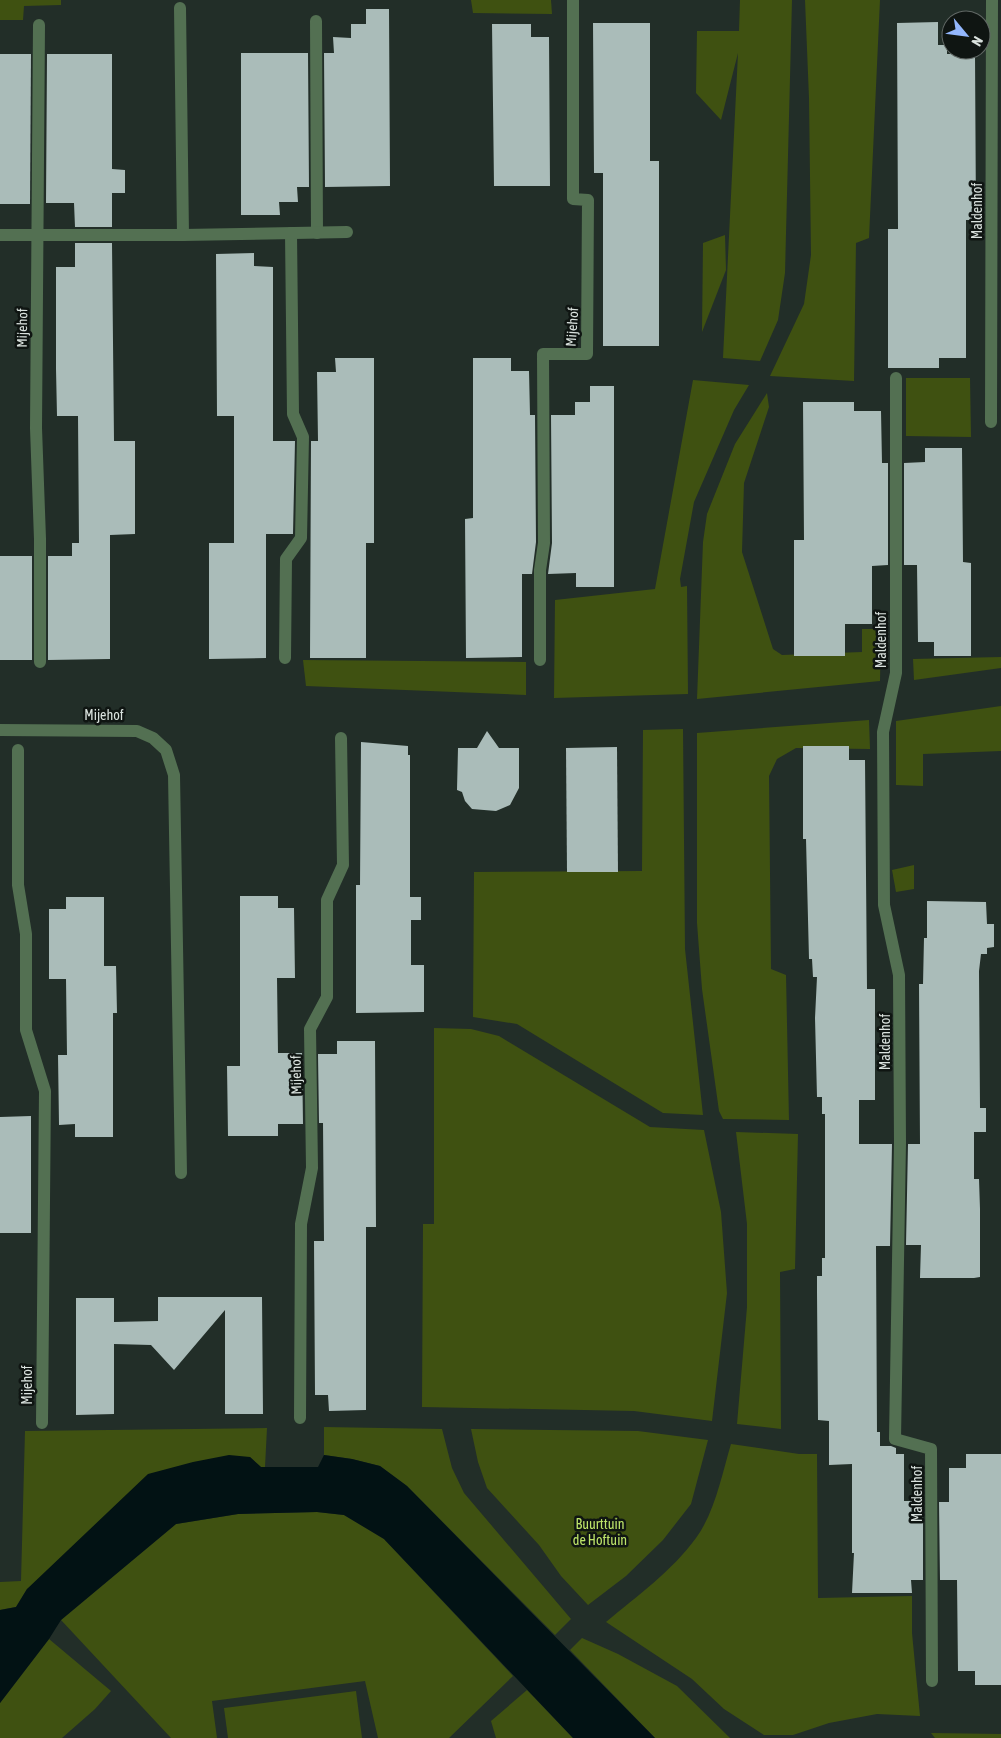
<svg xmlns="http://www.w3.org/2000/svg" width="1001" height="1738" font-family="'Asap Condensed',sans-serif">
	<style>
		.green { fill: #3f5111 }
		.water { fill: #021214 }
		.building { fill: #aabcb9 }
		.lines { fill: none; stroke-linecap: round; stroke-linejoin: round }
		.pedestrian { stroke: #537052; stroke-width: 12 }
		.minor { stroke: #537052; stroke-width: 12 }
		.labels { text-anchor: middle; stroke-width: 5; stroke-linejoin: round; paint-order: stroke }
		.street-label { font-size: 14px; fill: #dae2de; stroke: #0f1512 }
		.park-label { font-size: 14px; fill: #bee56a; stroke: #0f1512 }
	</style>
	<rect width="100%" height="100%" fill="#222e28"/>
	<!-- green -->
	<g class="green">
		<path d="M 0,0 L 61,0 L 61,5 L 24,6 L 23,20 L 0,20 Z"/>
		<path d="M 471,0 L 551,0 L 552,14 L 473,13 Z"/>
		<path d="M 740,0 L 792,0 L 785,273 L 778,320 L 760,361 L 723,358 L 738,53 L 721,120 L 696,93 L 697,31 L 739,31 Z"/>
		<path d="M 805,0 L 880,0 L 869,238 L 856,243 L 854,381 L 770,376 L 804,304 L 811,255 L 809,98 Z"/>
		<path d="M 725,235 L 726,270 L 702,332 L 703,243 Z"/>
		<path d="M 906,378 L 970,378 L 971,437 L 906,436 Z"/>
		<path d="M 693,380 L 749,385 L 734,410 L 694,502 L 680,579 L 681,587 L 687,586 L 688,694 L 554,698 L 555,600 L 655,589 Z"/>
		<path d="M 767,393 L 769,407 L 744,483 L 742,552 L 773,649 L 782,655 L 862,652 L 862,629 L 881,629 L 880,681 L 697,699 L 703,542 L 707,514 L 735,444 Z"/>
		<path d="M 1001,657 L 1001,668 L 914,680 L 913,659 Z"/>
		<path d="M 303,660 L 526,662 L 526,695 L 306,686 Z"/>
		<path d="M 1001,706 L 1001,751 L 923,754 L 923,786 L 896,785 L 896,721 Z"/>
		<path d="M 869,720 L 870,749 L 796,748 L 777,759 L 769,776 L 771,969 L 786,975 L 789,1120 L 723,1119 L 719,1111 L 702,989 L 697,923 L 697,733 Z"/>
		<path d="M 683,729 L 685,949 L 703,1115 L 663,1113 L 517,1024 L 473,1017 L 474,872 L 642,871 L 643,730 Z"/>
		<path d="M 914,865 L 914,889 L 896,892 L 892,870 Z"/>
		<path d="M 434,1028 L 471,1029 L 499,1036 L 650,1127 L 704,1130 L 721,1212 L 727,1293 L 712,1421 L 634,1411 L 422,1407 L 423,1224 L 434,1224 Z"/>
		<path d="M 736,1132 L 798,1134 L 795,1269 L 780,1272 L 781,1429 L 737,1424 L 747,1307 L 747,1224 Z"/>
		<path d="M 324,1427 L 442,1429 L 452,1468 L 464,1493 L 571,1619 L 555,1635 L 407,1486 L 380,1466 L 352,1459 L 324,1455 Z"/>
		<path d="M 267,1428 L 265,1467 L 261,1467 L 250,1457 L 27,1589 L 16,1607 L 0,1610 L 0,1582 L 21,1581 L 25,1431 Z"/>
		<path d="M 471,1429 L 638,1431 L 708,1440 L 691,1504 L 663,1540 L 626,1576 L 588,1605 L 561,1576 L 539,1545 L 487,1488 L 478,1462 Z"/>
		<path d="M 731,1444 L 799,1454 L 817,1454 L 818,1598 L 912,1596 L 912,1633 L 920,1716 L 877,1714 L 829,1723 L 793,1735 L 764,1735 L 724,1709 L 692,1679 L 606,1622 C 637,1596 672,1571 696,1538 C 715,1512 722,1474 731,1444 Z"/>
		<path d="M 317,1512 L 344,1515 L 384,1539 L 513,1676 L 449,1738 L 378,1738 L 365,1681 L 212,1701 L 217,1738 L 171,1738 L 61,1620 L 176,1524 L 238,1514 Z"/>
		<path d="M 582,1638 L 618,1654 L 677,1686 L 730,1738 L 655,1738 L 570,1650 Z"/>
		<path d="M 49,1639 L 111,1691 L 95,1709 L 62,1738 L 0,1738 L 0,1703 Z"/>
		<path d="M 527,1690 L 573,1738 L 496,1738 L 491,1721 Z"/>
		<path d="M 356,1691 L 362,1738 L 228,1738 L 224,1708 Z"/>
		<path d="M 931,1733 L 1001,1734 L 1001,1738 L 935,1738 Z"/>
	</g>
	<!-- water -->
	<path class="water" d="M 229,1455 L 250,1457 L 261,1467 L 318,1467 L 324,1455 L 352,1459 L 380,1466 L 407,1486 L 655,1738 L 573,1738 L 384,1539 L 344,1515 L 317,1512 L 238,1514 L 176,1524 L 61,1620 L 49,1639 L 0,1703 L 0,1610 L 16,1607 L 27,1589 L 148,1474 L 193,1462 Z"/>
	<!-- building -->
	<g class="building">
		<path d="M 366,9 L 389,9 L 390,186 L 325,187 L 324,53 L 334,53 L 333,37 L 351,38 L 351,24 L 366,24 Z"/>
		<path d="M 938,22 L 938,45 L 947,45 L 947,54 L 975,54 L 976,220 L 966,220 L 966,358 L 939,358 L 939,368 L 888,368 L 888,229 L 898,229 L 897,23 Z"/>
		<path d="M 593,23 L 650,23 L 650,161 L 659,161 L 659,346 L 603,346 L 603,173 L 594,173 Z"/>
		<path d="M 492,24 L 531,24 L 531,37 L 549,37 L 550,186 L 494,186 Z"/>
		<path d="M 241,53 L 308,53 L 309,187 L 297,187 L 298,202 L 279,202 L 280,215 L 241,215 Z"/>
		<path d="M 0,54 L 31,54 L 30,204 L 0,204 Z"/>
		<path d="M 47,54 L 112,54 L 112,169 L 125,170 L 125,193 L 112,193 L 112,227 L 75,227 L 74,203 L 46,203 Z"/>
		<path d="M 75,243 L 112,243 L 114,441 L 135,441 L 135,534 L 110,535 L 110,659 L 48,660 L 48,556 L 72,556 L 72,543 L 79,543 L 78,416 L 57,416 L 56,369 L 56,267 L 75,267 Z"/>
		<path d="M 254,253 L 254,266 L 273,267 L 273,441 L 295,441 L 293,534 L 266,534 L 266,658 L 209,659 L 209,543 L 234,543 L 234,416 L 217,416 L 216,254 Z"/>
		<path d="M 335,358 L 374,358 L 374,543 L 366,543 L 366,658 L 310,658 L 311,441 L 318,441 L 317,372 L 336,372 Z"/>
		<path d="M 473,358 L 511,358 L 511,371 L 529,371 L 530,415 L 535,415 L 536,542 L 532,574 L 522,574 L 522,657 L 466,658 L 465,519 L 473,518 Z"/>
		<path d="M 590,386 L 614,386 L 614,587 L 576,587 L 576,573 L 548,574 L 552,543 L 551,415 L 575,415 L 575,402 L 590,402 Z"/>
		<path d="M 803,402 L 854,402 L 854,411 L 881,411 L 882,463 L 888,463 L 888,565 L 872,566 L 872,624 L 845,624 L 845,656 L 794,656 L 794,540 L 804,540 Z"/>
		<path d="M 925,448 L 962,448 L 963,562 L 971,563 L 971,656 L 934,656 L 934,642 L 918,642 L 917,565 L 904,565 L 904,463 L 925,462 Z"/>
		<rect x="0" y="556" width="32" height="104"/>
		<path d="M 487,731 L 499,748 L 519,748 L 519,788 L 510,805 L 496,811 L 472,809 L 465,801 L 462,792 L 457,790 L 458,748 L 477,748 Z"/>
		<path d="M 361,742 L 408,746 L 408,755 L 410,755 L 410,897 L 421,897 L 421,920 L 411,920 L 411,965 L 424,965 L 424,1012 L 356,1013 L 356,885 L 360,885 Z"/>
		<path d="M 803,746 L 849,746 L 849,760 L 865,760 L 867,989 L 875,989 L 875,1100 L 859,1100 L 859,1144 L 892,1144 L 890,1246 L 876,1246 L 877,1432 L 880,1432 L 880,1446 L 891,1446 L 896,1448 L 896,1454 L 904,1454 L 904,1501 L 923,1501 L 923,1580 L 911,1580 L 912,1593 L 852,1593 L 854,1553 L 852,1553 L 852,1464 L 829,1465 L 829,1421 L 818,1420 L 817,1292 L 817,1276 L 822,1276 L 822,1258 L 825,1258 L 825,1114 L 822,1114 L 822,1097 L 817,1097 L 815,1018 L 817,977 L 813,977 L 812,959 L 809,959 L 806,839 L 803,839 Z"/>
		<path d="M 617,747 L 618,872 L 567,872 L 566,748 Z"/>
		<path d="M 240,896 L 278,896 L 278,908 L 294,908 L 295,978 L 277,978 L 278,1053 L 302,1053 L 303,1124 L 278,1124 L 278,1136 L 228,1136 L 227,1066 L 240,1066 Z"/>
		<path d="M 66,897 L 104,897 L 104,966 L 116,966 L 117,1013 L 113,1013 L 113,1137 L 75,1137 L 75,1124 L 59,1125 L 58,1055 L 67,1055 L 66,979 L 49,979 L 49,909 L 66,909 Z"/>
		<path d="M 927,901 L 986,902 L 987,924 L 994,924 L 994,947 L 987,948 L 987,954 L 981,954 L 979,971 L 980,1108 L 986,1108 L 986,1132 L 974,1132 L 974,1179 L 979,1179 L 980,1209 L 980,1277 L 974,1278 L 920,1278 L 921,1245 L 906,1245 L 908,1144 L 920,1144 L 919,984 L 923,984 L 924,938 L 927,938 Z"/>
		<path d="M 337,1041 L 375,1041 L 376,1227 L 366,1227 L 366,1410 L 329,1411 L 328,1395 L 315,1395 L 314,1241 L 324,1241 L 323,1123 L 319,1123 L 318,1054 L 337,1054 Z"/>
		<path d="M 31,1116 L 31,1233 L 0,1233 L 0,1117 Z"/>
		<path d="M 158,1297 L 262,1297 L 263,1414 L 225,1414 L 225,1310 L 174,1370 L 151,1345 L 114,1344 L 114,1414 L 76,1415 L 76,1298 L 114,1298 L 114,1322 L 158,1321 Z"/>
		<path d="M 966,1454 L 1001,1454 L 1001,1685 L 975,1685 L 975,1671 L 958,1671 L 957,1580 L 940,1580 L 939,1502 L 949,1502 L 949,1468 L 966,1468 Z"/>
	</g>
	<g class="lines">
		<!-- pedestrian -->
		<g class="pedestrian">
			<path d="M 316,21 L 317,233"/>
			<path d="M 39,25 L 36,428 L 40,539 L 40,662"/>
			<path d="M 896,378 L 896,673 L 883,732 L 884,905 L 899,975 L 900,1143 L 895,1439 L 931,1449 L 932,1681"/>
			<path d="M 991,422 L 992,0"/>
			<path d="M 285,658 L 286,559 L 301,538 L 303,437 L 293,414 L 291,233"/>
			<path d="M 540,660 L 540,570 L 544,543 L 543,354 L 587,354 L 588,200 L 573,199 L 573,0"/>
			<path d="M 18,750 L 18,885 L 26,934 L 26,1030 L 45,1091 L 42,1423"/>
			<path d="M 300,1418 L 301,1224 L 312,1168 L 310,1029 L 327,997 L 327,900 L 343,865 L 341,738"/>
		</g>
		<!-- minor -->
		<g class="minor">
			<path d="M 180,8 L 183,235"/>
			<path d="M 0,235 L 183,235 L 347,232"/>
			<path d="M 0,730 L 137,731 L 153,738 L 166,750 L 174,775 L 181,1173"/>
		</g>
	</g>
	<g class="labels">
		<!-- street labels -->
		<g class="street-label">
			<text transform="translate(977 211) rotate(-90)" y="5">Maldenhof</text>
			<text transform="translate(572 327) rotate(-86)" y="5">Mijehof</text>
			<text transform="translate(22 328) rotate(-89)" y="5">Mijehof</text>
			<text transform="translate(881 640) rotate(-90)" y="5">Maldenhof</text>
			<text x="104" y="720">Mijehof</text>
			<text transform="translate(885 1042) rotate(-90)" y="5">Maldenhof</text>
			<text transform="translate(296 1075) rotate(-91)" y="5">Mijehof</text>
			<text transform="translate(27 1385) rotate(-90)" y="5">Mijehof</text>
			<text transform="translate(917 1494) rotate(-90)" y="5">Maldenhof</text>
		</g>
		<!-- park labels -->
		<g class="park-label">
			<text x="600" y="1529">Buurttuin<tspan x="600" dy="16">de Hoftuin</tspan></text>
		</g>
	</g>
	<!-- north arrow -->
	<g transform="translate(966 35) rotate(119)"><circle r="24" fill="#0f1512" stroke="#606764"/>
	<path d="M0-4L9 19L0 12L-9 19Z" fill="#93b7fd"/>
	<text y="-8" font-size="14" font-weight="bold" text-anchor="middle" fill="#dae2de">N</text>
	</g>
</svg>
